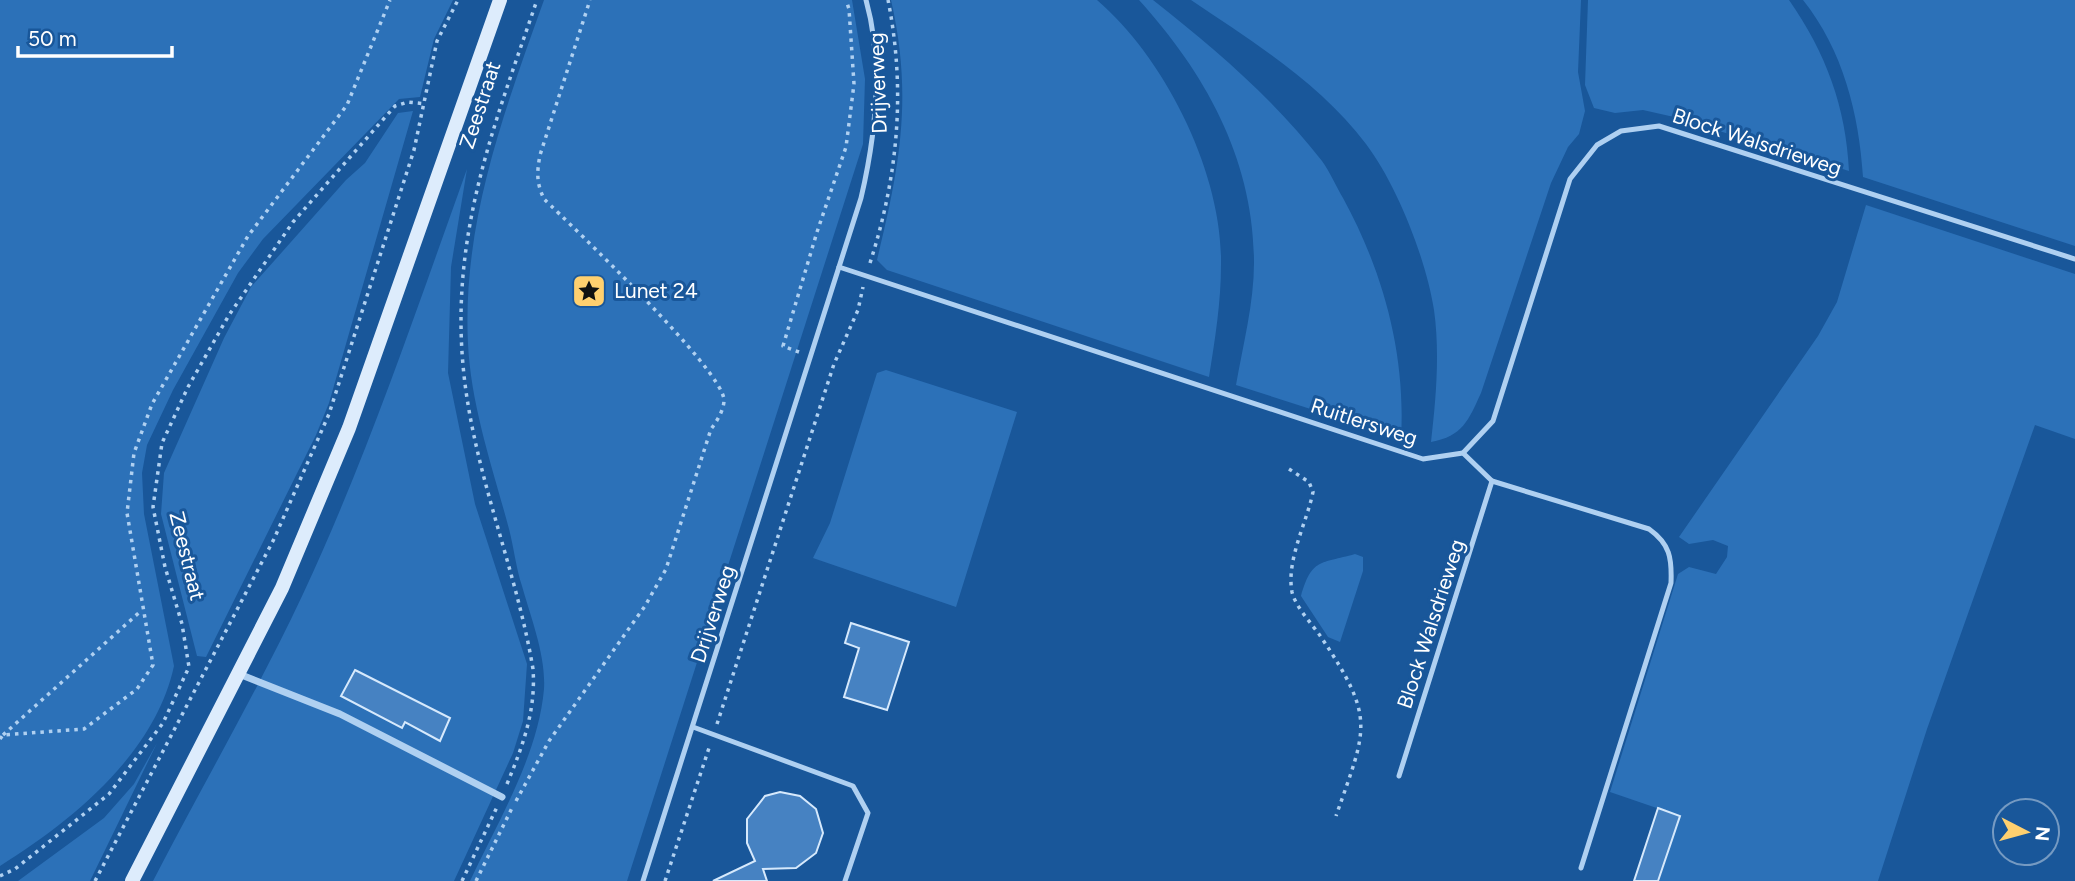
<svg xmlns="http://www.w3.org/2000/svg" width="2075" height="881" font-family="Figtree,sans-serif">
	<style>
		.green { fill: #2c71b8 }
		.building { fill: #4682c2; stroke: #d6e9fc; stroke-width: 2 }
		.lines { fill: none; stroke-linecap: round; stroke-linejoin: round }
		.path { stroke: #afd0f1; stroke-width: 3.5; stroke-dasharray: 3.5 5; stroke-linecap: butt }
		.service { stroke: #afd0f1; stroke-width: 5 }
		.minor { stroke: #afd0f1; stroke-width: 7 }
		.secondary { stroke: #ddecfc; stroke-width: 14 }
		.labels { text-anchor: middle; stroke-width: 6; stroke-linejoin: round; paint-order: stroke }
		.street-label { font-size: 21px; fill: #fff; stroke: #19579a }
		.poi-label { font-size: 21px; fill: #fff; stroke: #19579a; text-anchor: start }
	</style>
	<rect width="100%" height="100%" fill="#19579a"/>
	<!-- green -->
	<g class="green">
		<path d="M 0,0 L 453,0 L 434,39 L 420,97 L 399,99 L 263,239 L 238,273 L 173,390 L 147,445 L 142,473 L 144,514 L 174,666 C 155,754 72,821 0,866 Z"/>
		<path d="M 544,0 L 852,0 L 865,79 L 863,144 L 627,881 L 470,881 C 498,821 538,756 544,689 C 546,656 531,618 522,586 C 516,568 514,548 509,529 C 493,469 471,406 468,344 C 462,223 504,112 544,0 Z"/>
		<path d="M 891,0 L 1097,0 C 1165,58 1223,174 1221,265 C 1221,302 1215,340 1209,377 L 887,270 L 877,260 C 900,166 913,96 891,0 Z"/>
		<path d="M 1139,0 L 1153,0 C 1214,48 1274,99 1322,161 C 1330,172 1336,186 1343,198 C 1383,271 1406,354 1401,438 L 1236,385 C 1243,345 1254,303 1254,263 C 1254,160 1206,74 1139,0 Z"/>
		<path d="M 1191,0 L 1581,0 L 1578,72 L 1585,111 L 1579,134 L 1568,147 L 1551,183 L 1481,393 C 1468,421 1463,436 1431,442 C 1436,399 1440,353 1434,310 C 1426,259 1397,185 1366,144 C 1321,84 1252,41 1191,0 Z"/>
		<path d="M 1588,0 L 1789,0 C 1826,53 1846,107 1849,171 L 1674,117 L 1643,110 L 1615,113 L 1594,108 L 1585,85 Z"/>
		<path d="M 1803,0 L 2075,0 L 2075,246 L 1863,177 C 1859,114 1843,50 1803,0 Z"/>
		<path d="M 413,111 L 329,403 L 316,435 L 206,657 L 197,656 L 161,514 L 164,473 L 224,338 L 251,287 L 346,180 L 365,163 L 398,113 Z"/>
		<path d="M 467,169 L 451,267 L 448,373 L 475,504 L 527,664 L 523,721 L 513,753 L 454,881 L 153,881 C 202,786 257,692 303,594 C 367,457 416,311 467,169 Z"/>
		<path d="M 1866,205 L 2075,274 L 2075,439 L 2035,425 L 1927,729 L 1878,881 L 1659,881 L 1680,816 L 1610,792 L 1678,574 L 1689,567 L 1716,574 L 1727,557 L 1728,546 L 1713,540 L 1689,544 L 1679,537 L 1818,336 L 1837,302 Z"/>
		<path d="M 886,370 L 1017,412 L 956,607 L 813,558 L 830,523 L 877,373 Z"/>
		<path d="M 1355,554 L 1363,557 L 1363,571 L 1340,642 L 1328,637 L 1301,596 C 1312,558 1320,564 1355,554 Z"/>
		<path d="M 157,743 L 90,881 L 18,881 L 104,818 L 134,784 Z"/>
	</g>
	<!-- building -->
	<g class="building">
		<path d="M 851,623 L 909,642 L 887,710 L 844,697 L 859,648 L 845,643 Z"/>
		<path d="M 355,670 L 450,718 L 440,741 L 405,722 L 402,728 L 341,696 Z"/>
		<path d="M 780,792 L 800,796 L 816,809 L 823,833 L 816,853 L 796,868 L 763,869 L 767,881 L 713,881 L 755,861 L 747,843 L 747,819 L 765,796 Z"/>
		<path d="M 1658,808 L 1680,816 L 1658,881 L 1634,881 Z"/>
	</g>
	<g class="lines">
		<!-- path -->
		<g class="path">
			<path d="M 870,263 C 898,176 906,90 888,0"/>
			<path d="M 799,352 L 783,346 L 817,232 L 846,147 L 854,84 L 849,9 L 846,0"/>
			<path d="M 1289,469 L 1309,482 L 1313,492 C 1307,522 1286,560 1292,592 C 1295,606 1312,624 1321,637 C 1376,719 1367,727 1336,816"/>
			<path d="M 717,724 L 834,364 L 858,310 L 863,287"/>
			<path d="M 3,735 L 142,610"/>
			<path d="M 0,739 L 3,735 L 84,729 L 137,689 L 153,665 L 127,513 L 134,453 L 152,404 L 248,236 L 347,105 L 390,0"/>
			<path d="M 507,784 C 523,745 536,711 533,669 C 516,567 472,469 463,365 C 451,232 495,123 537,0"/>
			<path d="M 516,801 L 549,741 L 645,606 L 666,569 L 711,429 C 717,421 724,410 724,400 C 723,370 572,226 544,199 C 536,182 537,172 540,155 L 590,0"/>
			<path d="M 0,876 L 15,869 L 109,794 L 163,723 L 189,667 L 182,624 L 165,567 L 153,507 L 162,443 L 188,387 L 229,315 L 293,222 L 395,106 L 408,102 L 426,104"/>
			<path d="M 95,881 L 274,539 L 329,414 L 414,150 L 437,41 L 458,0"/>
			<path d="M 462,881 L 497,807"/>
			<path d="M 476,881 L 512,808"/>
			<path d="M 665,881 L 710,745"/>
		</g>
		<!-- service -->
		<g class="service">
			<path d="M 839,267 L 1423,459 L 1463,453 L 1492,481 L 1649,529 C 1670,544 1672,558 1671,583 L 1581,868"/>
			<path d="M 1463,453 L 1493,421 L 1570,179 L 1597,145 L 1621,131 L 1659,126 L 2075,259"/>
			<path d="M 693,727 L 853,786 L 868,813 L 845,881"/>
			<path d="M 1399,776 L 1492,481"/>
			<path d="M 643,881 L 861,198 C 876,134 884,64 866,0"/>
		</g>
		<!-- minor -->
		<path class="minor" d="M 239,674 L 340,714 L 502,797"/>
		<!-- secondary -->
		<path class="secondary" d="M 132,881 L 282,588 L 349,428 L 500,0"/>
	</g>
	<!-- icons -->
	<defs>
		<g id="sight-square" transform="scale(1.75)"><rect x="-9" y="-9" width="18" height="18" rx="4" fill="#ffd06f" stroke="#19579a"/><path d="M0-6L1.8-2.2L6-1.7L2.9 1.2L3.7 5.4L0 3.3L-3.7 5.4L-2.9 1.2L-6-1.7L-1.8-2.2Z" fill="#111"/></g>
	</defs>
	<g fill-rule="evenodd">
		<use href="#sight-square" x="589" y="291"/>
	</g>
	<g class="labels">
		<!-- street labels -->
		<g class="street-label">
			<text transform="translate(878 83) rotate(-92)" y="7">Drijverweg</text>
			<text transform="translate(480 105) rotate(-72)" y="7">Zeestraat</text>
			<text transform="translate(1757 142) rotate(18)" y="7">Block Walsdrieweg</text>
			<text transform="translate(1364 422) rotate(18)" y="7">Ruitlersweg</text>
			<text transform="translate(187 556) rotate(76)" y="7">Zeestraat</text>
			<text transform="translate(713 614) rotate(-72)" y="7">Drijverweg</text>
			<text transform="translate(1431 624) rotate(-72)" y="7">Block Walsdrieweg</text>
		</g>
		<!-- poi labels -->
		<g class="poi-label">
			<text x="614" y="298">Lunet 24</text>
		</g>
	</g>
	<!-- north arrow -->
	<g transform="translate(2026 832) rotate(96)"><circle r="33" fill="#19579a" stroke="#759ac2" stroke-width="2"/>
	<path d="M0-5L12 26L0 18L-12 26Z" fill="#ffd06f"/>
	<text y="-10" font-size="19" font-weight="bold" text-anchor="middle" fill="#ffffff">N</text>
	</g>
	<!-- scale -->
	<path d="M18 46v10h154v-10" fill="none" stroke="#ffffff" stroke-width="3.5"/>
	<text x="28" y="46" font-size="21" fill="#ffffff" stroke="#19579a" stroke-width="5" paint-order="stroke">50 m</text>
</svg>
